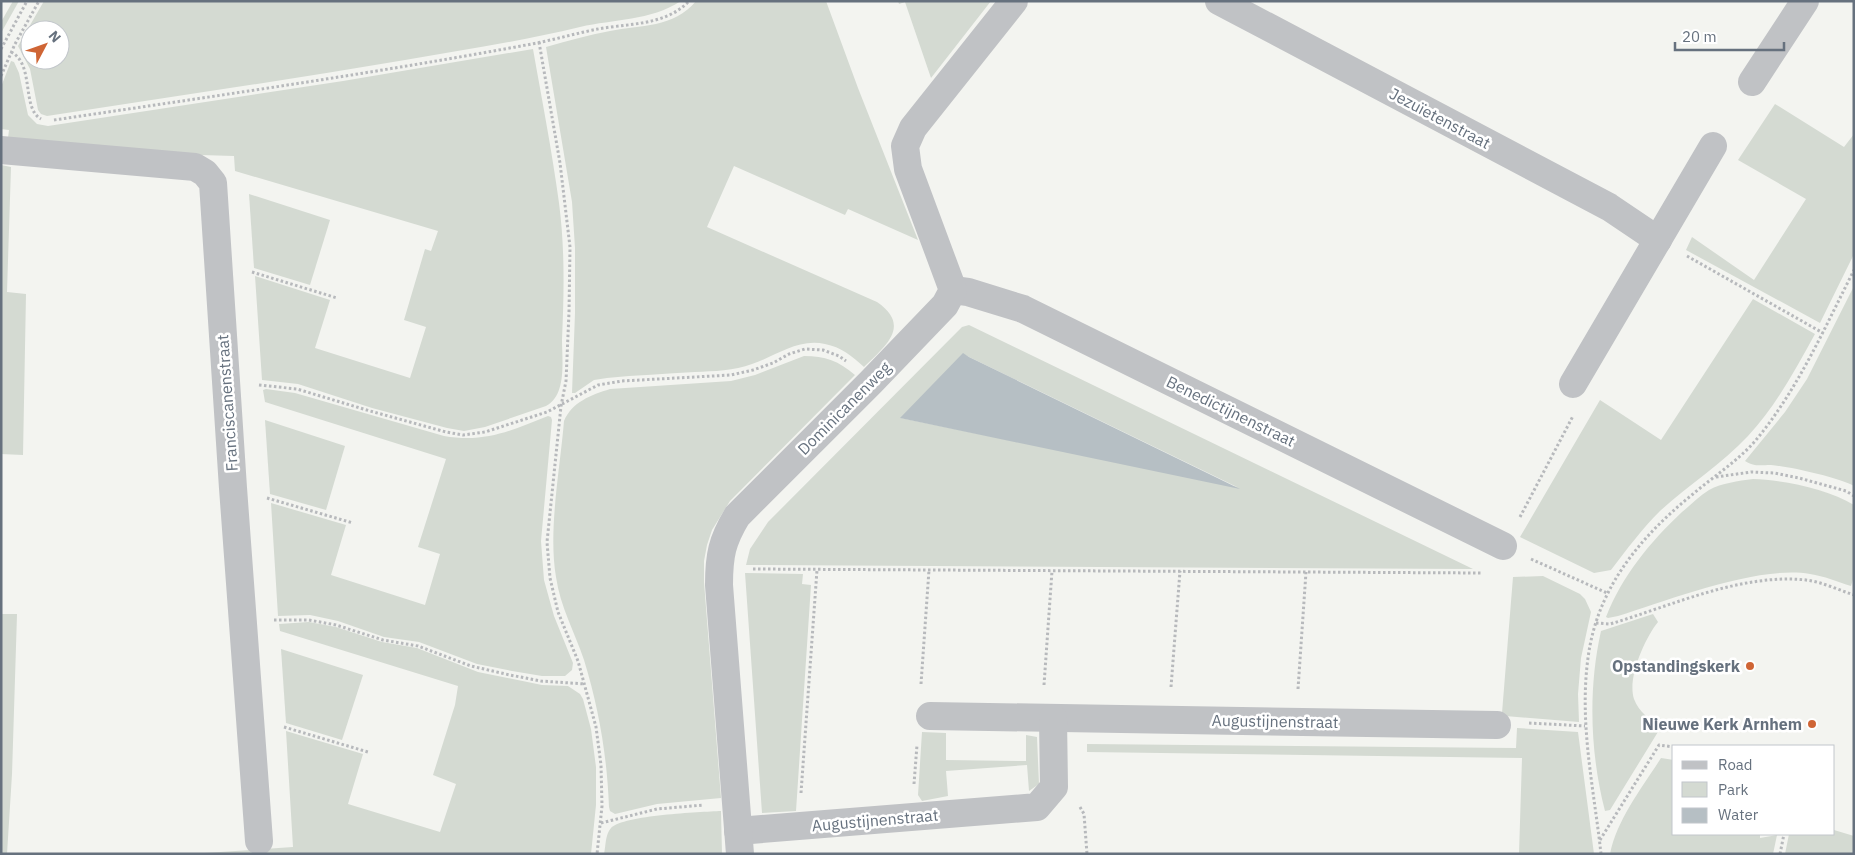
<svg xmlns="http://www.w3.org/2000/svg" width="1855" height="855" font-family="'IBM Plex Sans',sans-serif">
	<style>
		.green { fill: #d4dad2; fill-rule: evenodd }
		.water { fill: #b6bfc4 }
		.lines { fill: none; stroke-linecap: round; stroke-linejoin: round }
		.path { stroke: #b7b9bc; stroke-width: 3; stroke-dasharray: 2.5 2.5; stroke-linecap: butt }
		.minor { stroke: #c0c2c5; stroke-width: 28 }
		.poi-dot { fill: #cf6535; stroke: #fff; stroke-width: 2 }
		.labels { text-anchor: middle; stroke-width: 5; stroke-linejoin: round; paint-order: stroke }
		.street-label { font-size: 16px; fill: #66717e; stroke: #fff }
		.poi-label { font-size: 16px; font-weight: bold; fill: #66717e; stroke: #fff; text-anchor: end }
	</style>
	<rect width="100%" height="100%" fill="#f3f4f0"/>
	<!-- green -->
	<g class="green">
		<path d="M 13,1 L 19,1 L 1,33 L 1,22 Z"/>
		<path d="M 44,1 L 681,1 C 650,21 614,19 580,27 C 522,41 463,50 405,60 C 286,80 166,98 47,116 L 41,114 L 38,110 L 30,69 L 18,46 ZM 30,30 L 60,30 L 60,60 L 30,60 Z"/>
		<path d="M 696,1 L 826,1 L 858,88 L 918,240 L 848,209 L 845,215 L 734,166 L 707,227 L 877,302 C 912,326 885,346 864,367 C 852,356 841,347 825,344 C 798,338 776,356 752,364 C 734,371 714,371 695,372 C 666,374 636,375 607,378 L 594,380 L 575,393 L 572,393 L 575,313 L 575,248 L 572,202 L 546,47 C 567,41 589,35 610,31 C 640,25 674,28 696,1 Z"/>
		<path d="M 898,1 L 991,1 L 931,78 L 905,2 L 899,4 Z"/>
		<path d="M 533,49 C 542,100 552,151 559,203 C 565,248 564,294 562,340 C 562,360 567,395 546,406 L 485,427 L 464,431 L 447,428 L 372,408 L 298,384 L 262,380 L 255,276 L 330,300 L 315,348 L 410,378 L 426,327 L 404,320 L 425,249 L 431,251 L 438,231 L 235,171 L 234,156 L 167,154 L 8,138 L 9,130 L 1,129 L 1,87 L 11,61 L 14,62 L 19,73 L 28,115 L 37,124 L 48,126 L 343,81 Z"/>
		<path d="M 1775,104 L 1844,147 L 1854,134 L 1854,254 L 1820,323 L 1686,250 L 1692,237 L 1754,280 L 1806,199 L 1738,160 Z"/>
		<path d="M 1,165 L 11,167 L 7,292 L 26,294 L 23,455 L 1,454 Z"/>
		<path d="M 249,194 L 330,220 L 310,285 L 254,268 Z"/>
		<path d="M 1854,286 L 1854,486 C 1836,477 1791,467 1771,465 C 1760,465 1755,467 1745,461 L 1785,412 L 1807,379 Z"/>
		<path d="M 1753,299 L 1815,334 C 1795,370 1776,406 1748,436 C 1721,465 1688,485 1660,511 C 1642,529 1627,549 1611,570 L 1594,573 L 1520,537 L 1600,400 L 1661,440 Z"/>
		<path d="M 969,325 L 1473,569 L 746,565 L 750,549 L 768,522 L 962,327 ZM 963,354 L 1237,487 L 901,418 Z"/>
		<path d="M 804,356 C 825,356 839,361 855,375 L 730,501 L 712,530 L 707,545 L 704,561 L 704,582 L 721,798 L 657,804 L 615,814 L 610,811 L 609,807 C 607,756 599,709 584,660 C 575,633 560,606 556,577 C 548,530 560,470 564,421 C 572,402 591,395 610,389 L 731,381 L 755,375 Z"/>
		<path d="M 266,389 L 295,393 L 444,436 C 485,443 510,431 548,416 L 551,417 L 552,420 L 541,541 L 544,580 L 554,616 L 573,663 L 572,670 L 565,676 L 542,676 L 512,671 L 477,664 L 419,642 L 384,637 L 338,621 L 310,615 L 278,616 L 271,503 L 346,525 L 331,575 L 425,605 L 440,554 L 418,547 L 446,459 L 265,402 L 263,390 Z"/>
		<path d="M 265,420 L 345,446 L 326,510 L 270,494 Z"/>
		<path d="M 1753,479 C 1783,480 1828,489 1854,505 L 1854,576 L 1851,586 C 1838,582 1824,576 1810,574 C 1758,565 1669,600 1618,616 L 1608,618 L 1606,617 C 1622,576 1650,542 1682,512 C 1691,505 1699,496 1709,490 C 1722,483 1738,481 1753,479 Z"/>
		<path d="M 745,573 L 803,574 L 802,584 L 811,585 L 796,811 L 762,813 Z"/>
		<path d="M 1543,576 L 1580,594 L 1585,599 L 1591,612 L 1581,658 L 1578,694 L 1579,722 L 1505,716 L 1502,713 L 1513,577 Z"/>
		<path d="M 1,614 L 17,614 L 12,774 L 7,854 L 1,854 Z"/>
		<path d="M 1653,614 L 1658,622 C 1645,638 1627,678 1634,699 C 1639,712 1650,720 1661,727 L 1610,810 L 1605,811 C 1590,753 1588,689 1601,631 Z"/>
		<path d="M 309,622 L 336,627 L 382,642 L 417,648 L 478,672 L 542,685 L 568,686 L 580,694 L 583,699 L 591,729 L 596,767 L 596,805 L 591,854 L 264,854 L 264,849 L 293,847 L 286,731 L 363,754 L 348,804 L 440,832 L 456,784 L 433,775 L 455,705 L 458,686 L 280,631 L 279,624 Z"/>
		<path d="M 281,649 L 363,675 L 342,740 L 286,723 Z"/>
		<path d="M 1517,728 L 1578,732 L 1594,854 L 1519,854 L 1522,758 L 1087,752 L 1087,744 L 1516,748 Z"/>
		<path d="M 922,732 L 946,733 L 946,760 L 1026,761 L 1026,735 L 1037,737 L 1039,784 L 1029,791 L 1027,765 L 946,771 L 948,796 L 922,801 L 918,795 Z"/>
		<path d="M 1661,758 L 1674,760 L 1674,834 L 1760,834 L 1760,838 L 1777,835 L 1773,854 L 1610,854 C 1617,819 1642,788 1661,758 Z"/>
		<path d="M 721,811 L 722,854 L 604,854 C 606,845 605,835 611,828 C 624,815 700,812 721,811 Z"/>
		<path d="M 1834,830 L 1854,836 L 1854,854 L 1785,854 L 1789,834 L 1834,834 Z"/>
		<path d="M 251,850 L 252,854 L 189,854 Z"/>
	</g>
	<!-- water -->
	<path class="water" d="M 963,353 L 969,357 L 1240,489 L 900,418 Z"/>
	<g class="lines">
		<!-- path -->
		<g class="path">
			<path d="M 539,42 L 560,163 L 570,247 L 569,312 L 566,381 L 561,406 L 547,542 L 550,578 L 558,612 L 578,661 L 596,727 L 601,765 L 602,806 L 597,854"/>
			<path d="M 1,49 L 27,1"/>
			<path d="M 11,52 C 35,64 21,108 41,119"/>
			<path d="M 1,76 L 15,44 L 39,1"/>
			<path d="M 54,120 C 215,96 377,73 537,43 C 556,39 574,34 593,30 C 624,23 665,27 689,1"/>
			<path d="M 1687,256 L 1823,333"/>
			<path d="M 252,272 L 337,298"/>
			<path d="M 259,385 L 297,389 L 370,411 L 446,432 L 463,435 L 485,432 L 547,412 L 598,385 L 622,381 L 731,375 L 753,370 L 773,363 L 789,354 L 805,349 L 823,350 L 839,356 L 846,361"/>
			<path d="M 1716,477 L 1751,472 L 1774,473 L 1799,478 L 1846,491 L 1854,496"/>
			<path d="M 267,498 L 353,523"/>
			<path d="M 1520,517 L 1573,416"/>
			<path d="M 1531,559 L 1607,593"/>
			<path d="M 753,569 L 1481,573"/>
			<path d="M 274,620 L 309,620 L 336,625 L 383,640 L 418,646 L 471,666 L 510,675 L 541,681 L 585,684"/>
			<path d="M 1596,623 L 1610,624 C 1671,606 1741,573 1806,580 C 1822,582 1839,590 1854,595"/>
			<path d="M 921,684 L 929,570"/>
			<path d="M 1044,685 L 1052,571"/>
			<path d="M 1171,687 L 1180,571"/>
			<path d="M 1298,689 L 1306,572"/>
			<path d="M 1529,723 L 1585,726"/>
			<path d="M 284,727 L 368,752"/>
			<path d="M 914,784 L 917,745"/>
			<path d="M 801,793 L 817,570"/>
			<path d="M 1080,807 L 1084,814 L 1087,854"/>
			<path d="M 601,823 L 657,809 L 704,805"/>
			<path d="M 1600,840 L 1659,745 L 1674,747"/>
			<path d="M 1601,854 C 1594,789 1579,724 1588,658 C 1597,588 1640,537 1693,494 C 1714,476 1738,461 1756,440 C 1798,389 1824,329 1854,270"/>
			<path d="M 1780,854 L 1784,834"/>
		</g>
		<!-- minor -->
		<g class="minor">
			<path d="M 1219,1 L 1609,207 L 1658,240"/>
			<path d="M 1752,82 L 1805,1"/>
			<path d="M 1,150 L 195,167 L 205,173 L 213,183 L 233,488 L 259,841"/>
			<path d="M 953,290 L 968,292 L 1023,309 L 1503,546"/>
			<path d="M 1573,384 L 1713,146"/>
			<path d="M 930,716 L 1497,725"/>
			<path d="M 738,831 L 1037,807 L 1054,787 L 1053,718"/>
			<path d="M 740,854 L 719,585 C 719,555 722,541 737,516 L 871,382 L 945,305 L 953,290 L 908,169 L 905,146 L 913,128 L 1014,1"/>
		</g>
	</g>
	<!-- markers -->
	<g class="poi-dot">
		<circle cx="1750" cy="666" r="5"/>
		<circle cx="1812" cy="724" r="5"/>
	</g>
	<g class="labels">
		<!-- street labels -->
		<g class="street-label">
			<text transform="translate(1440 118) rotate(28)" y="6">Jezuïetenstraat</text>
			<text transform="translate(227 403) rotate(-94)" y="6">Franciscanenstraat</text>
			<text transform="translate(844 408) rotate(-45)" y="6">Dominicanenweg</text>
			<text transform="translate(1231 411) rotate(26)" y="6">Benedictijnenstraat</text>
			<text transform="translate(1275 721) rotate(1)" y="6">Augustijnenstraat</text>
			<text transform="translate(875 820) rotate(-5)" y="6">Augustijnenstraat</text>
		</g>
		<!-- poi labels -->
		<g class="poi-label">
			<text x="1740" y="672">Opstandingskerk</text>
			<text x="1802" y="730">Nieuwe Kerk Arnhem</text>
		</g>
	</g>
	<!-- border -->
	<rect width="1855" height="855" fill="none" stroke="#66717e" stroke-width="5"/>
	<!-- legend -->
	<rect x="1672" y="745" width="162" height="90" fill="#ffffff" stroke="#c2c6cb"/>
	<rect x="1682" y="761" width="25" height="8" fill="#c0c2c5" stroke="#c2c6cb"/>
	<text x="1718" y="770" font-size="15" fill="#66717e">Road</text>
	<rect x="1682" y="782" width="25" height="15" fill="#d4dad2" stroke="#c2c6cb"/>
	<text x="1718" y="795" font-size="15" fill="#66717e">Park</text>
	<rect x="1682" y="808" width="25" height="15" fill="#b6bfc4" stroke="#c2c6cb"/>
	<text x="1718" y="820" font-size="15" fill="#66717e">Water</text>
	<!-- north arrow -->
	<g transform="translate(45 45) rotate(49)"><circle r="24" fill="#ffffff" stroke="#c2c6cb"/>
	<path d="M0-4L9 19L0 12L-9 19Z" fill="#cf6535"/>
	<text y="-8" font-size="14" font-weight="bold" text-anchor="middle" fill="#66717e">N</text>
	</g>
	<!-- scale -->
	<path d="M1675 42v8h109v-8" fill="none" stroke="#66717e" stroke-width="2.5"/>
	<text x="1682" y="42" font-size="15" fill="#66717e" stroke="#ffffff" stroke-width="4" paint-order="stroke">20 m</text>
</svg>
